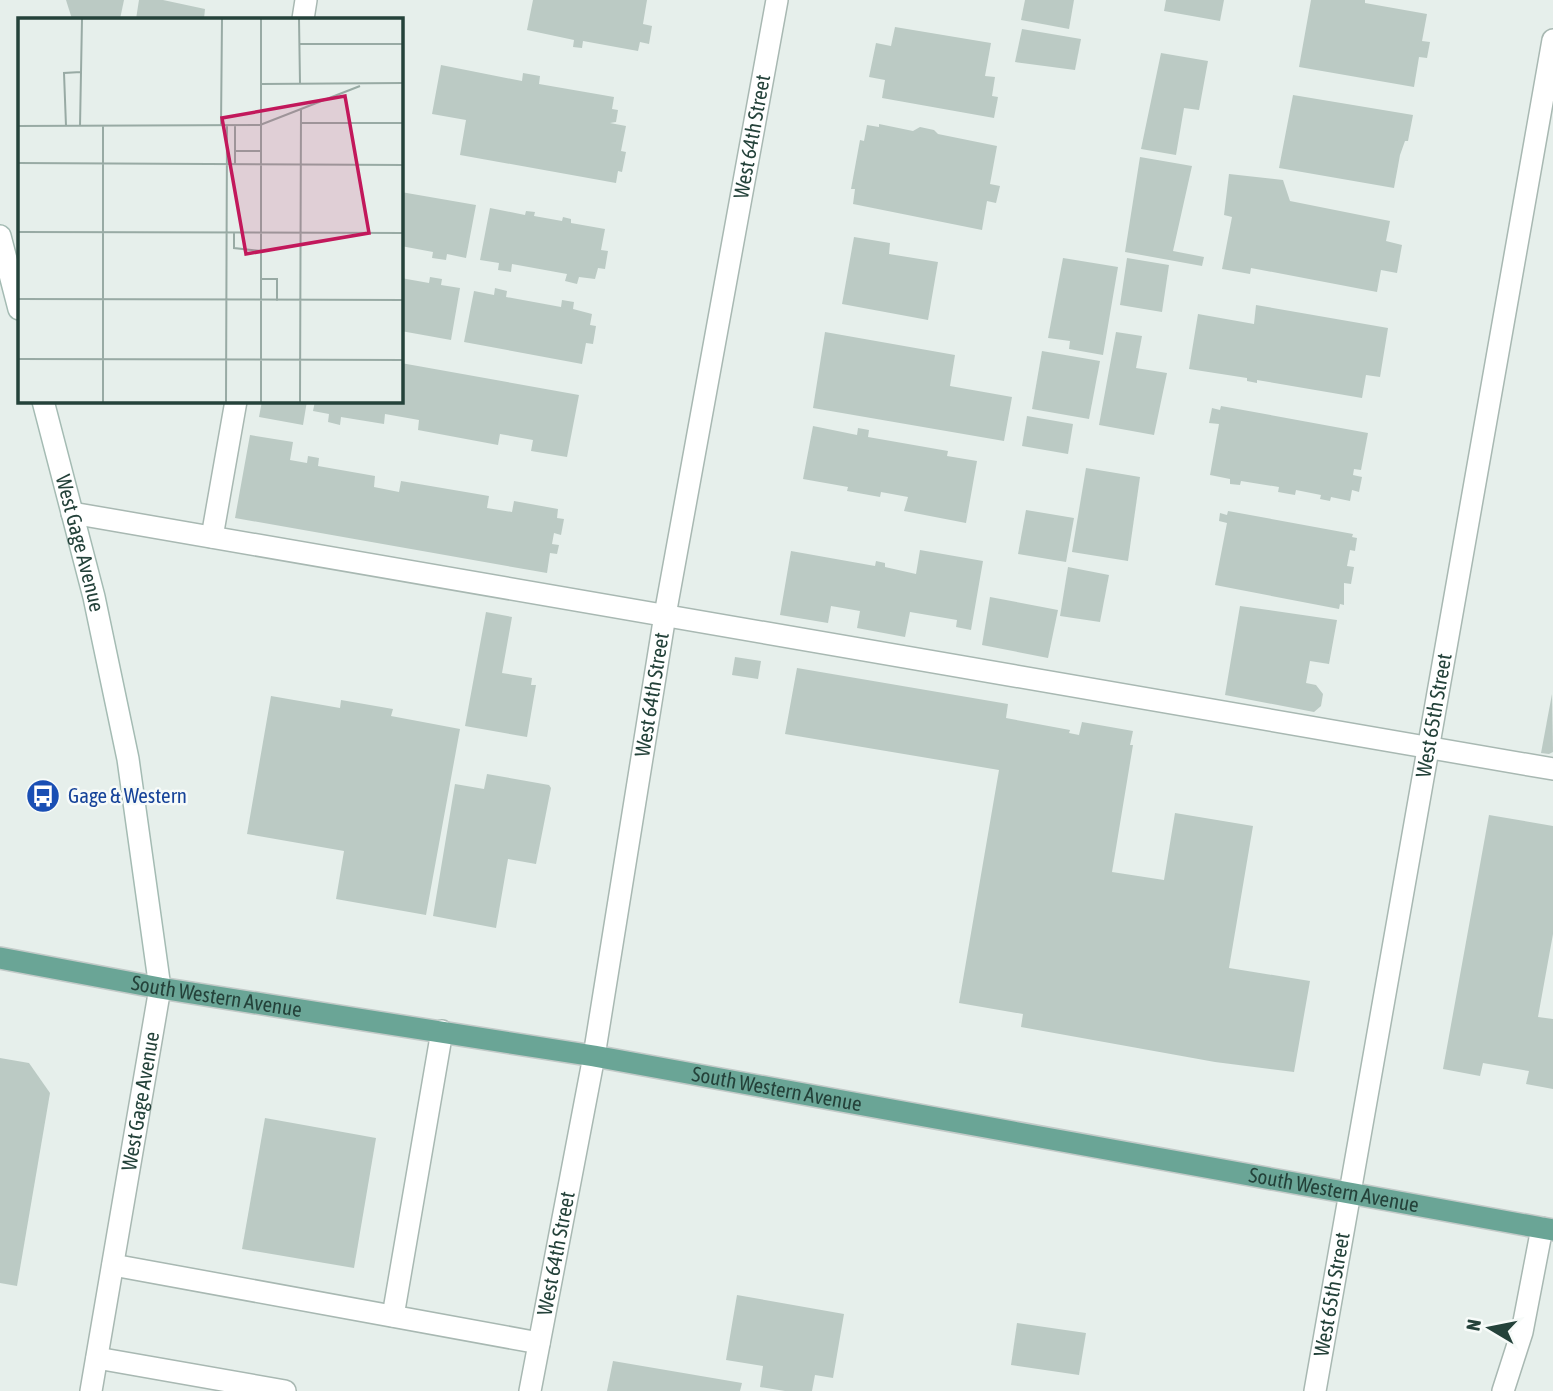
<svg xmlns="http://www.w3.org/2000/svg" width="1553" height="1391" font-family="'Asap Condensed',sans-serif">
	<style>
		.building { fill: #bbcac4 }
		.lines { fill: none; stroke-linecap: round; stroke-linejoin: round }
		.service-casing { stroke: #a8b8b2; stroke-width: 24 }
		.minor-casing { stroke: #a8b8b2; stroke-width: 24 }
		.tertiary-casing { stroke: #a8b8b2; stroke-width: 24 }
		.secondary-casing { stroke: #a4bbb3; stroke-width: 24 }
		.primary-casing { stroke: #c2cac8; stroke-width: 24 }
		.service { stroke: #fff; stroke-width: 21 }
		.minor { stroke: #fff; stroke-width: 21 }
		.tertiary { stroke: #fff; stroke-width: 21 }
		.secondary { stroke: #fff; stroke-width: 21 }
		.primary { stroke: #6aa596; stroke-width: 21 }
		.labels { text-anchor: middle; stroke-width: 5; stroke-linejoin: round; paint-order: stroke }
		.street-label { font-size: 21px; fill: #24423a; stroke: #f7fbf9 }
		.transit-label { font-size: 21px; fill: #164399; stroke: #f7fbf9; text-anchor: start }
		.inset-road { fill: none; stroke: #98aaa4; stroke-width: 2 }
		.view { fill: #c2185b; fill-opacity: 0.15; stroke: #c2185b; stroke-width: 3.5 }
		.inset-edge { fill: none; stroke: #24423a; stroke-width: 3.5 }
	</style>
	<rect width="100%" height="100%" fill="#e6efeb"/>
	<!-- building -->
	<g class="building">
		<path d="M 66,0 L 124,0 L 120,19 L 72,19 Z"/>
		<path d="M 139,0 L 163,0 L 205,9 L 204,19 L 136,19 Z"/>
		<path d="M 533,0 L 647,0 L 643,24 L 652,26 L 649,44 L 640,42 L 638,51 L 583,41 L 582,48 L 573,47 L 574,40 L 527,30 Z"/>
		<path d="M 1025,0 L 1074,0 L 1069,29 L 1021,20 Z"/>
		<path d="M 1166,0 L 1224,0 L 1220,21 L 1164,11 Z"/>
		<path d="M 1311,0 L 1365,0 L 1365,3 L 1427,14 L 1422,41 L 1430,42 L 1427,58 L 1419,57 L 1414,87 L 1299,67 Z"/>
		<path d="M 895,27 L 991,43 L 985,76 L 995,77 L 992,96 L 998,97 L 994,118 L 882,98 L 885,80 L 869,77 L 876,43 L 891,46 Z"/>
		<path d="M 1022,29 L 1081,39 L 1075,70 L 1015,62 Z"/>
		<path d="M 1161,53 L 1208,61 L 1199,110 L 1184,108 L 1176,155 L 1141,149 Z"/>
		<path d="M 441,65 L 522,81 L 523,73 L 540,76 L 539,84 L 614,97 L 612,109 L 618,110 L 616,122 L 610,123 L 626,126 L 621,151 L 626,152 L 622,172 L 618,171 L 616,183 L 460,155 L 466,120 L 432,114 Z"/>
		<path d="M 1293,95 L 1413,115 L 1408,141 L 1405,141 L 1400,155 L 1394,188 L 1279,168 Z"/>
		<path d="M 879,124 L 913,131 L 920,127 L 934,130 L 938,134 L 997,146 L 990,184 L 1000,186 L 996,203 L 987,201 L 982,230 L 853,204 L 855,189 L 851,189 L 860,140 L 864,141 L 867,125 L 879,127 Z"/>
		<path d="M 1140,157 L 1192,166 L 1173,251 L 1204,257 L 1202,266 L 1125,252 Z"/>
		<path d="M 1229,174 L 1283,180 L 1290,201 L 1390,221 L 1386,241 L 1402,245 L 1397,273 L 1381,270 L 1377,292 L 1251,268 L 1250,274 L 1222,269 L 1232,217 L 1224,215 Z"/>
		<path d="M 401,192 L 476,205 L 466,258 L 447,254 L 446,260 L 432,258 L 433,252 L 401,246 Z"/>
		<path d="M 490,208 L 525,215 L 526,211 L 535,212 L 534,216 L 562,221 L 563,217 L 571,219 L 571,223 L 605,229 L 601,250 L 608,251 L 605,269 L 598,268 L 595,279 L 579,277 L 577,284 L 565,281 L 567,274 L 512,264 L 511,272 L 498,270 L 499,263 L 480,260 Z"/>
		<path d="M 854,237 L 890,243 L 889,254 L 938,262 L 928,320 L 842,304 Z"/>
		<path d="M 1063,258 L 1118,267 L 1103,355 L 1069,349 L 1070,341 L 1048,338 Z"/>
		<path d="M 1127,258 L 1169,265 L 1162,312 L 1120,305 Z"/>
		<path d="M 430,277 L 442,279 L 441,285 L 460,288 L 451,340 L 401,331 L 401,278 L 429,283 Z"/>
		<path d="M 495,288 L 507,291 L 506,297 L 561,307 L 562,300 L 574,302 L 573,309 L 592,314 L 590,325 L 596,326 L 593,344 L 586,343 L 582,364 L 464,342 L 474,291 L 494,295 Z"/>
		<path d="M 1256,305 L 1388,328 L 1380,377 L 1366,375 L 1362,398 L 1257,380 L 1257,383 L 1247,381 L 1247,378 L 1189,369 L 1198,314 L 1254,324 Z"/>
		<path d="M 825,332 L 955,355 L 950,386 L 1012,397 L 1004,441 L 813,408 Z"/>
		<path d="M 1116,332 L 1142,336 L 1136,368 L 1167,373 L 1154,435 L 1099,425 Z"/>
		<path d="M 1042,351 L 1100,361 L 1089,419 L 1032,409 Z"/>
		<path d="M 401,363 L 579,395 L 567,457 L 531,451 L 533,440 L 500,434 L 498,445 L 418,430 L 419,420 L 385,414 L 384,424 L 341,417 L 340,425 L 328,422 L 329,414 L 313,411 L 315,401 L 401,401 Z"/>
		<path d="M 262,401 L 307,401 L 303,425 L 259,417 Z"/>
		<path d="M 1221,406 L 1368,433 L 1361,470 L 1354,469 L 1353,475 L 1362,477 L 1359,492 L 1352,490 L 1350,501 L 1331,497 L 1330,501 L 1320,499 L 1321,495 L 1296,490 L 1295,495 L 1278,492 L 1279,487 L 1241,481 L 1240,485 L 1230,484 L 1230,479 L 1210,475 L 1219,424 L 1209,423 L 1212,408 L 1220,410 Z"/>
		<path d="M 1027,416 L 1073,424 L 1068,454 L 1022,446 Z"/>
		<path d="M 813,426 L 857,435 L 858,428 L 869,430 L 868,437 L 948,451 L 947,456 L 977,461 L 966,523 L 904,511 L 908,497 L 881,492 L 880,497 L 847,491 L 848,487 L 803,479 Z"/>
		<path d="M 250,435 L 293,442 L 290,460 L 307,463 L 308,456 L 319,458 L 318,466 L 375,476 L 374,487 L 399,492 L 401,481 L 489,496 L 487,508 L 512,512 L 514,501 L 558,509 L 557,518 L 564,519 L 561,535 L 554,533 L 552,544 L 559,545 L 557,554 L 550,553 L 547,573 L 235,518 Z"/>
		<path d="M 1086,468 L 1140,477 L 1128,561 L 1072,552 Z"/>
		<path d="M 1026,510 L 1074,518 L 1066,562 L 1018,554 Z"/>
		<path d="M 1228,511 L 1353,534 L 1352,537 L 1357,538 L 1355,551 L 1350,550 L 1347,566 L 1354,567 L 1351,584 L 1344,583 L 1344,605 L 1340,604 L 1339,609 L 1215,585 L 1227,523 L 1219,521 L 1220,513 L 1227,515 Z"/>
		<path d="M 920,550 L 983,561 L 971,630 L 956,627 L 957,620 L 910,612 L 905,637 L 857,628 L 860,611 L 831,606 L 828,623 L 780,615 L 791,551 L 875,566 L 876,561 L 885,563 L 885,567 L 916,574 Z"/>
		<path d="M 1068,567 L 1109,575 L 1100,622 L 1060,616 Z"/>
		<path d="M 990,597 L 1058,610 L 1048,658 L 982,645 Z"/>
		<path d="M 1240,606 L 1337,620 L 1329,664 L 1310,661 L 1306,683 L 1316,685 L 1323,694 L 1321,706 L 1314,712 L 1225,695 Z"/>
		<path d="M 486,612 L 512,617 L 502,673 L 532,678 L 531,685 L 536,685 L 527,737 L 465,726 Z"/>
		<path d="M 735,657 L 761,661 L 758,679 L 732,675 Z"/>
		<path d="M 797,668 L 1008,704 L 1006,718 L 1070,730 L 1069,733 L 1079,735 L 1082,722 L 1133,731 L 1130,745 L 1133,745 L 1112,872 L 1164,880 L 1175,813 L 1253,826 L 1229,968 L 1310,981 L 1294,1072 L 1215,1062 L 1021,1027 L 1023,1014 L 959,1003 L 999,770 L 785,734 Z"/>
		<path d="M 1552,694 L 1553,752 L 1549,754 L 1541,753 Z"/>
		<path d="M 271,696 L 340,708 L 341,700 L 393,709 L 391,716 L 460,729 L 426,915 L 336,899 L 344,851 L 247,834 Z"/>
		<path d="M 487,774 L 549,785 L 551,788 L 536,864 L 508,859 L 496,928 L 433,916 L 455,784 L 484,789 Z"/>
		<path d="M 1489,815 L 1553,826 L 1553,934 L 1538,1017 L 1553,1019 L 1553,1089 L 1526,1084 L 1529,1071 L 1483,1063 L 1480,1076 L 1443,1069 Z"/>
		<path d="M 0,1058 L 29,1063 L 50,1093 L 17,1286 L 0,1283 Z"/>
		<path d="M 265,1118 L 376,1138 L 354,1268 L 242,1249 Z"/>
		<path d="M 737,1295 L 844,1314 L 833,1378 L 815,1375 L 812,1391 L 785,1391 L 760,1387 L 763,1366 L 726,1360 Z"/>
		<path d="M 1017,1323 L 1086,1333 L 1079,1375 L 1011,1365 Z"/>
		<path d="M 613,1361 L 742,1383 L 740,1391 L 607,1391 Z"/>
	</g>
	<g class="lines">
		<!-- service casing -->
		<g class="service-casing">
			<g id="service">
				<path d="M 303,19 L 306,0"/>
				<path d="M 72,513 L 1553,769"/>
				<path d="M 212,537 L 236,401"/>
				<path d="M 113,1265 L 539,1343"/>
				<path d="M 393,1316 L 442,1031"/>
				<path d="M 97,1358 L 285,1391"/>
				<path d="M 1503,1391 L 1522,1332 L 1542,1228"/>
			</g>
		</g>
		<!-- minor casing -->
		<g class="minor-casing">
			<g id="minor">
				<path id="s1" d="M 530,1391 L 594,1056 L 665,615 L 777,0"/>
				<path id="s2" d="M 1315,1391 L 1553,40"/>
			</g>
		</g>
		<!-- tertiary casing -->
		<g class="tertiary-casing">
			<g id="tertiary">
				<path id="s3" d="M 91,1391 L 160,988"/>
			</g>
		</g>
		<!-- secondary casing -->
		<g class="secondary-casing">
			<g id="secondary">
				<path d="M 0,236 L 19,309"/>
				<path id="s4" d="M 43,401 L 94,597 L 128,759 L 160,988"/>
			</g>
		</g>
		<!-- primary casing -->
		<g class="primary-casing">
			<g id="primary">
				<path id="s5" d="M 0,958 L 160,988 L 594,1056 L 1553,1230"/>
			</g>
		</g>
		<!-- service -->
		<use href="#service" class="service"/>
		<!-- minor -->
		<use href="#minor" class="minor"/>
		<!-- tertiary -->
		<use href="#tertiary" class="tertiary"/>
		<!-- secondary -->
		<use href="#secondary" class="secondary"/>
		<!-- primary -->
		<use href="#primary" class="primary"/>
	</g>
	<!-- icons -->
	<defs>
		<g id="bus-disc" transform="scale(1.75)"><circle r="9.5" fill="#1a4fb4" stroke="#f7fbf9"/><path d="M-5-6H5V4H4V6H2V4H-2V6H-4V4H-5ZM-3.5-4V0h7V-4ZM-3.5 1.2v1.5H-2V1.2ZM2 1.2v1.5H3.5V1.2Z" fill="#fff"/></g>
	</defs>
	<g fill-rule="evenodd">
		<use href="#bus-disc" x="43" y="796"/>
	</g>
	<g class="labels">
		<!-- street labels -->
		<g class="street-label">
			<text dy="7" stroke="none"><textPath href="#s1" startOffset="1274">West 64th Street</textPath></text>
			<text dy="7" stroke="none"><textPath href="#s4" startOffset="147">West Gage Avenue</textPath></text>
			<text dy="7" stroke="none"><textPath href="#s1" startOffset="707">West 64th Street</textPath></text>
			<text dy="7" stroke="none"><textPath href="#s2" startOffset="686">West 65th Street</textPath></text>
			<text dy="7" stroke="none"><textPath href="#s5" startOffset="220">South Western Avenue</textPath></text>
			<text dy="7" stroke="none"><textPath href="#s5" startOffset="788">South Western Avenue</textPath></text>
			<text dy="7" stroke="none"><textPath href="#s3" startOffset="294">West Gage Avenue</textPath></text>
			<text dy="7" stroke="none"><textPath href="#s5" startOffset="1354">South Western Avenue</textPath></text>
			<text dy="7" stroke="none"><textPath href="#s1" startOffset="140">West 64th Street</textPath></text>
			<text dy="7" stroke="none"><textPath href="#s2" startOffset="98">West 65th Street</textPath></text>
		</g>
		<!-- transit labels -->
		<g class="transit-label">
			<text x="68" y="803">Gage &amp; Western</text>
		</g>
	</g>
	<!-- overview -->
	<g transform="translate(18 18)">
		<rect width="385" height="385" fill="#e6efeb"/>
		<path class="inset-road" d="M 281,1 L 282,65M 282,26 L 385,26M 243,66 L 385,65M 283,105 L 385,105M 242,107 L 342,68M 0,108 L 242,107M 48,108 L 46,55 L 63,54M 62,108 L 64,1M 203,108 L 204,1M 217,133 L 243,133M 0,145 L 385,147M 217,146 L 217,108M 0,214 L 385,215M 216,215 L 216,230 L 243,233M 243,261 L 259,261 L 259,283M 0,281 L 385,282M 0,341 L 385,342M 85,384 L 85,108M 208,384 L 209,108M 243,384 L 243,1M 282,384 L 283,92"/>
		<path class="view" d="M 327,78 L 351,215 L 228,236 L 204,100 Z"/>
		<rect width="385" height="385" class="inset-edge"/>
	</g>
	<!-- north arrow -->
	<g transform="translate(1490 1328) rotate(280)" stroke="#f7fbf9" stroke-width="5" paint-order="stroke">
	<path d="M0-5L12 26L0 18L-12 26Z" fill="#24423a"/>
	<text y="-10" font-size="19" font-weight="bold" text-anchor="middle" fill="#24423a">N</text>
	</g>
</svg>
